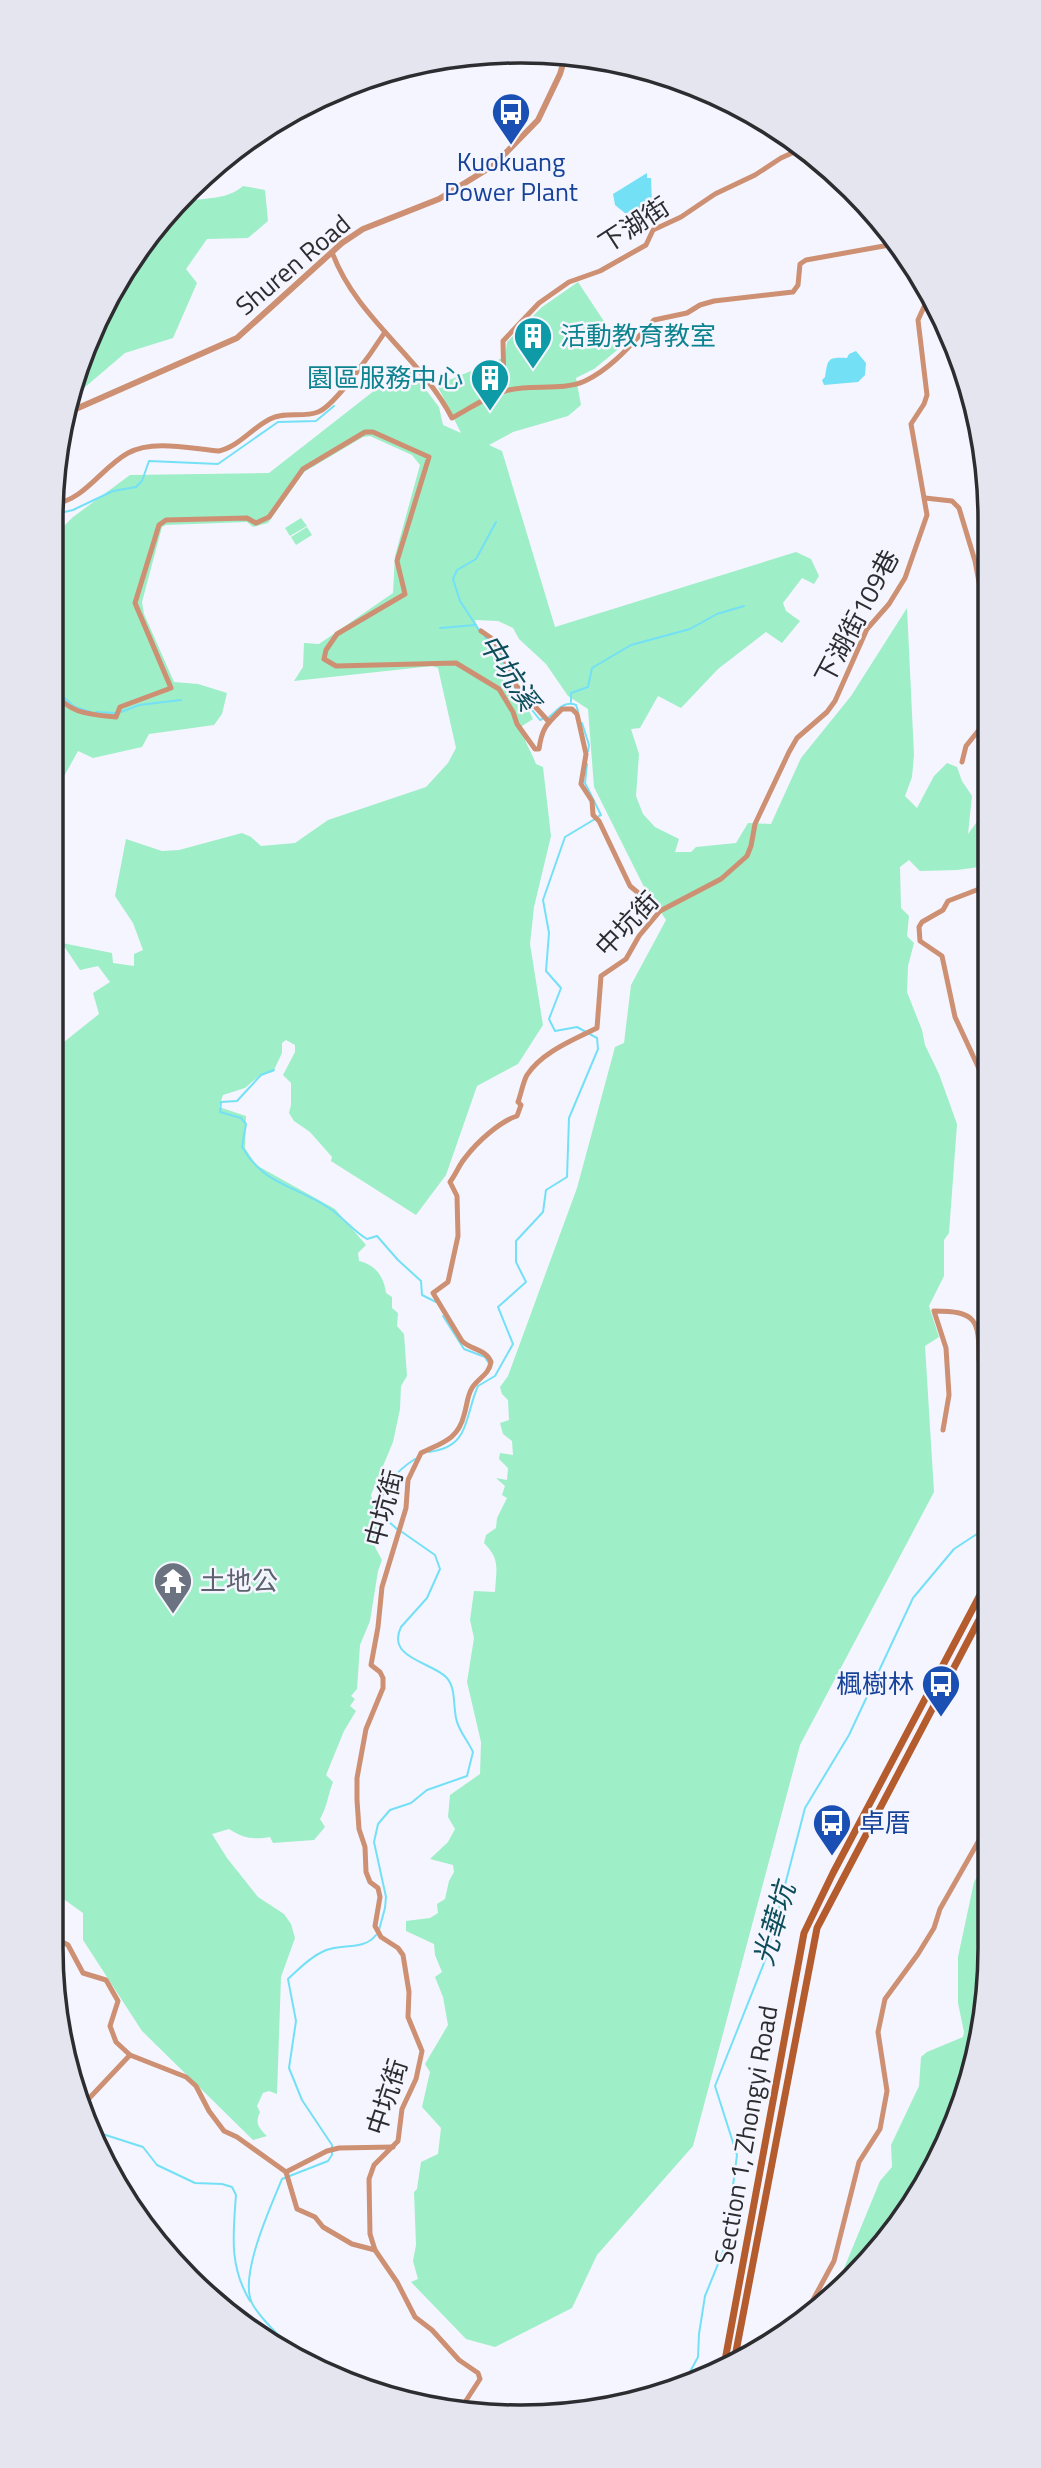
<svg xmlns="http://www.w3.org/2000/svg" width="1041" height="2468" font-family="'Titillium Web','Noto Sans TC',sans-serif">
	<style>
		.green { fill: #9eeec7 }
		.water { fill: #74e0f6 }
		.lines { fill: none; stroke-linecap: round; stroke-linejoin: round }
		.stream { stroke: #74e0f6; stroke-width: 2 }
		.minor { stroke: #cd9073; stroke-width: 5 }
		.tertiary { stroke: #cd9073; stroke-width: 6 }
		.secondary { stroke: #b45c2d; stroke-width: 7 }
		.labels { text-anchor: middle; stroke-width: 5; stroke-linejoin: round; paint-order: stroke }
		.transit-label { font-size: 26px; fill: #164399; stroke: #f5f5ff }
		.street-label { font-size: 26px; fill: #2d2d31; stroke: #f5f5ff }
		.culture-label { font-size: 26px; fill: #0d838f; stroke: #f5f5ff; text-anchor: start }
		.worship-label { font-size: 26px; fill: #5b616d; stroke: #f5f5ff; text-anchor: start }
		.water-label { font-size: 28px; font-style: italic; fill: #0b4d59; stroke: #f5f5ff }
		.rim { fill: none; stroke: #2d2d31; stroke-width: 3.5 }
	</style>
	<rect width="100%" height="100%" fill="#f5f5ff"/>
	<!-- green -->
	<g class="green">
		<path d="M 243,186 L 265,190 L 268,221 L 248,238 L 207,239 L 186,269 L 197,283 L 173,338 L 125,353 L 84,388 L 73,388 L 76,370 L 113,286 L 167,211 C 187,192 221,206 243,186 Z"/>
		<path d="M 578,282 L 621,347 L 594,369 L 576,378 L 581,405 L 568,416 L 513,432 L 489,445 L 502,451 L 555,627 L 796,552 L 811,559 L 819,576 L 814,584 L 802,578 L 783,603 L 786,611 L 800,621 L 782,643 L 766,632 L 718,669 L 681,708 L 658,696 L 640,728 L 631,729 L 639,754 L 636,796 L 643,814 L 655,827 L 679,839 L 675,852 L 691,852 L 696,847 L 736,843 L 748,823 L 771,824 L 801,758 L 851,696 L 907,608 L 914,755 L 912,777 L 905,796 L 917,808 L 934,776 L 947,763 L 957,767 L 962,781 L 972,796 L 968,834 L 987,808 L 987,866 L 957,870 L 920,871 L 909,860 L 900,867 L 901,908 L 909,916 L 907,936 L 914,943 L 908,966 L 907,992 L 922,1030 L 925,1045 L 939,1074 L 957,1124 L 949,1233 L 944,1240 L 944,1276 L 929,1306 L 939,1337 L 925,1346 L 934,1492 L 800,1745 L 693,2146 L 597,2255 L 572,2308 L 495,2347 L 466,2339 L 411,2282 L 418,2279 L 413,2261 L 416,2245 L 414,2192 L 417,2189 L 421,2162 L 438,2154 L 441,2128 L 422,2107 L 430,2072 L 425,2064 L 448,2025 L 443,1997 L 435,1977 L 442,1972 L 435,1955 L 434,1944 L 406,1931 L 406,1921 L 430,1918 L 438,1913 L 437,1904 L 445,1899 L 449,1881 L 454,1872 L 453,1865 L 430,1859 L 448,1842 L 455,1829 L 448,1817 L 450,1795 L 480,1774 L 481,1742 L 467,1682 L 474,1638 L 470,1620 L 474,1591 L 495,1592 C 496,1570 501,1560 484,1543 L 486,1535 L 496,1528 L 497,1518 L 507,1498 L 502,1495 L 505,1486 L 496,1478 L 507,1480 L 508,1468 L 499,1459 L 500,1453 L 513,1455 L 512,1441 L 503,1434 L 500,1423 L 509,1420 L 508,1400 L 502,1394 L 500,1387 L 508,1376 L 577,1188 L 615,1047 L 624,1043 L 631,985 L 666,920 L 643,885 L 594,787 L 588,709 L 568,696 L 546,664 L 519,639 L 513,628 L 498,621 L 475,620 C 479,637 500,644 504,662 C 505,667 504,674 503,680 L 523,699 L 533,719 L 522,726 C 523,741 531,750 536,764 L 543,767 L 551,836 L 534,907 L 530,944 L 543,1025 L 518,1064 L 477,1086 L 446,1175 L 416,1215 L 331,1161 L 332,1157 L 310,1132 L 294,1121 L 289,1113 L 291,1105 L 291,1083 L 283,1075 L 295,1052 L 295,1045 L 286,1040 L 282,1043 L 282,1053 L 273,1072 L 260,1075 L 245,1088 L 223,1095 L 219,1107 L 246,1116 L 245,1148 L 256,1165 L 335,1209 L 366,1245 L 358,1253 L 359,1261 C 376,1265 384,1277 386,1293 L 392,1297 L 392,1308 L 398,1313 L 397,1326 L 404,1334 L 407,1376 L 401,1386 L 400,1409 L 393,1442 L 371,1495 L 378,1523 L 375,1547 L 382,1560 L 378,1571 L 370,1621 L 360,1645 L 357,1689 L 351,1696 L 355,1699 L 350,1706 L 356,1711 L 344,1731 L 326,1775 L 333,1782 C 328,1795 327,1807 320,1819 L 325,1827 L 314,1840 L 273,1843 L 270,1837 C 253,1840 243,1838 229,1829 L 212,1834 L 227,1858 L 258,1897 L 284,1914 L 291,1924 L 295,1938 L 281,1977 L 277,2094 L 269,2091 L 263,2093 L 257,2106 L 260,2112 C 255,2123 258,2127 267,2136 L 253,2140 L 142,2031 L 83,1940 L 83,1913 L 51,1890 L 51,1045 L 64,1042 L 99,1014 L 93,993 L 110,982 L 98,966 L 80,970 L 62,943 L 112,953 L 113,963 L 134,966 L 134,954 L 143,950 L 133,923 L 115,896 L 126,839 L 162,851 L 179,850 L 242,833 L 251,837 L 261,846 L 295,843 L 328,820 L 426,787 L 448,763 L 456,748 L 438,668 L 432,666 L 294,681 L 303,667 L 304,643 L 319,644 L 393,593 L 395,556 L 420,465 L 412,455 L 370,436 L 363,437 L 304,472 L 268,523 L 253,527 L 247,522 L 166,525 L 162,527 L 142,602 L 144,614 L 174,682 L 198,684 L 227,693 L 222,714 L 214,725 L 149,734 L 142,747 L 93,758 L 78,751 L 57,789 L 51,794 L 51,638 L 63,628 L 51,615 L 51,539 L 73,517 L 130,475 L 269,473 L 407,365 L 439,407 L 443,425 L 461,433 L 437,385 L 505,357 L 507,342 L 542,307 Z"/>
		<path d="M 301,518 L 307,526 L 290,536 L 285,528 Z"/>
		<path d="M 307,527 L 312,535 L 296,545 L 291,537 Z"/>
		<path d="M 986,557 L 987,605 L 979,563 Z"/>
		<path d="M 990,1855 L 990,1947 L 965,2098 L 893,2234 L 831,2300 L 880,2181 L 892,2167 L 891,2145 L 919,2086 L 921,2057 L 927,2052 L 963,2037 L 964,2032 L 958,2003 L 958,1957 L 974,1882 Z"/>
	</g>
	<!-- water -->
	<g class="water">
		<path d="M 647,173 L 647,178 L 651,178 L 652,204 L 644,210 L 646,222 L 642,227 L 615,205 L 613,194 Z"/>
		<path d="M 856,351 L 866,363 L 865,375 L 858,382 L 824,385 L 822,380 L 825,377 C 828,358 828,357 847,358 L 849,354 Z"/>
	</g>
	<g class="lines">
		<!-- stream -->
		<g class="stream">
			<path d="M 51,518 L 56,514 L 73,510 L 113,491 L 136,487 L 142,481 L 149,461 L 218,464 L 278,422 L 316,421 L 334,406"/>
			<path d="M 440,628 L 476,625"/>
			<path d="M 479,630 L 460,601 L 453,579 L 457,570 L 476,559 L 496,522"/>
			<path d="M 485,637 L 500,653 L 509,681 L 540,720 L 542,719"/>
			<path d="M 51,686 L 75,707 L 91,712"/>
			<path d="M 571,702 L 571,693 L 588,687 L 592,668 L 631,645 L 690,629 L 717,614 L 744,606"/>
			<path d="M 96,712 L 115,713"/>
			<path d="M 121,712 L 139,705 L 181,700"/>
			<path d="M 548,718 C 557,711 564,700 576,705 L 578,711"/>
			<path d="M 582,723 L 589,745 L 588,751"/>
			<path d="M 587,764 L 585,783 L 601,815 L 599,816"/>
			<path d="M 274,1070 L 261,1075 L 237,1101 L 221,1102 L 220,1112 L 241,1118 L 246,1124 L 242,1147 C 265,1186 295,1185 329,1208 C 343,1217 352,1230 367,1239 L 377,1236 L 398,1260 L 421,1281 L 422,1295 L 436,1302"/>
			<path d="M 443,1316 L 464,1349 L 485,1357 L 488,1362"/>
			<path d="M 429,1452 C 471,1447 464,1417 478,1386 L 495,1376 L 513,1344 L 498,1307 L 526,1282 L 516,1262 L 516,1241 L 543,1212 L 546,1190 L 567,1177 L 569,1118 L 598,1049 L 597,1038 L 577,1027 L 555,1031 L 549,1019 L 561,988 L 546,971 L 549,933 L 543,900 L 565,837 L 595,819"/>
			<path d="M 397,1529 L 379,1513 C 379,1490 396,1471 415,1459"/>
			<path d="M 379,1930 L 385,1908 L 386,1897 L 374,1842 L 378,1824 L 390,1810 L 411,1803 L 427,1790 L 467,1776 L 473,1752 C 468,1741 458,1730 456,1718 C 453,1704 456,1687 446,1677 C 431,1662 386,1658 401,1627 L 427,1598 L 440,1569 L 435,1555 L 402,1532"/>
			<path d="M 90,2130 L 143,2147 L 157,2165 L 195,2183 L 222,2184 L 232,2187 L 236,2195 C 233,2235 229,2266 250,2301"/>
			<path d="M 304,2363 C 289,2342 266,2327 253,2305 C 237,2279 271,2206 282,2179 L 328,2161 L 332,2155 L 332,2145 L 302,2100 L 289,2068 L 296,2021 L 288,1979 C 299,1969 310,1957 324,1951 C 341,1943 364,1951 376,1935"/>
			<path d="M 685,2381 L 698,2357 L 699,2334 L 705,2296 L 725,2247 L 737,2155 L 715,2086 L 766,1958 L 805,1808 L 849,1735 L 913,1598 L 954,1549 L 983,1530 L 989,1505"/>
		</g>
		<!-- minor -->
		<g class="minor">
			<path d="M 332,252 C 356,318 420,356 452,418 C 469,409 487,396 505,391 C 531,383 560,392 585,381 C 613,368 634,341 654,320 L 687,313 L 700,305 L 714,301 L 793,292 L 798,285 L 800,264 L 806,260 L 895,244"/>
			<path d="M 504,391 L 503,341 L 539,303 L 569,282 L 600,271 L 646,245 L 653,230 L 681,217 L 715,194 L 755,175 L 781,158 L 803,148"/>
			<path d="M 925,498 L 952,501 L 959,508 L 975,561 L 987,624"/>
			<path d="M 53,504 C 84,501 102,467 128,453 C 153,439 192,449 219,451 C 238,447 252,428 270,419 C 285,411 303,418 318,412 C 335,406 374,349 385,332"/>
			<path d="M 481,631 L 491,638 L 503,653 L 512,681 L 549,722"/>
			<path d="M 51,690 C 71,714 86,714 116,717 L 120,707 L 171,688 L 135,603 L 159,525 L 166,520 L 247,518 L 256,523 L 269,517 L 303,469 L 365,432 L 373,432 L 429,457 L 397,561 L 405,594 L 337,634 L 326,650 L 324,659 L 336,666 L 456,663 L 499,689 L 513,712 L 517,724 L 535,749 L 539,749 C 542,727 547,724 562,709 L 572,709 L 577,714 L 586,754 L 581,784 L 592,801 L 593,815 L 599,821 L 630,886 L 660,911"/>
			<path d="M 962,762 L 966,746 L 987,720"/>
			<path d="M 987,886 L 948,901 L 943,910 L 922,922 L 919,927 L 920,941 L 942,956 L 955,1017 L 988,1088"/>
			<path d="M 943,1430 L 949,1395 L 946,1348 L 934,1311 C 977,1311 979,1320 979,1360 L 989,1363"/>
			<path d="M 51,1936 L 68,1945 L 83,1973 L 106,1980 L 118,2001 L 110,2026 L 116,2042 L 130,2055 L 186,2077 L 196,2086 L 209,2111 L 224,2131 L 237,2137 L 286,2172 L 297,2209 L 315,2217 L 323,2227 L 352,2244 L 375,2250"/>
			<path d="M 80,2108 L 130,2055"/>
			<path d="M 286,2172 L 327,2151 L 339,2148 L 393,2147"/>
			<path d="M 801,2322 L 834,2261 L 859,2162 L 880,2129 L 887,2091 L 878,2032 L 885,1999 L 918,1954 L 934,1928 L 940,1909 L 990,1821"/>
			<path d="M 458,2413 L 480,2379 L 478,2373 L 459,2360 L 432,2330 L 415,2317 L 397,2282 L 375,2250 L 370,2234 L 369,2179 L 374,2165 L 398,2141 L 402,2109 L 416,2079 L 422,2051 L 408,2017 L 409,1992 L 403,1955 L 398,1948 L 381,1937 L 375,1926 L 380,1897 L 378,1888 L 370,1882 L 366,1872 L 365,1847 L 359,1829 L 357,1800 L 357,1778 L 366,1729 L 383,1688 L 383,1678 L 380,1672 L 371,1665 L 378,1627 L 382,1587 L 406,1508 L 408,1480 L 421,1453 C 441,1443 458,1440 464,1415 C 467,1406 467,1396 472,1388 C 478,1378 489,1375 491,1362 C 486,1349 471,1350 462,1341 L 433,1293 L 448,1282 L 458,1236 L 457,1196 L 450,1182 C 456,1174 459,1165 465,1158 C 477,1142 499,1122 517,1116 L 521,1105 L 518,1102 C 521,1094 523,1082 527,1075 C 542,1052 573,1040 597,1028 L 601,976 L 626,959 L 639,936 L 660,911 L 721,879 L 747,856 L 751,846 L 755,824 L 789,752 L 797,738 L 827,712 L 835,701 L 867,629 L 889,604 L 905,578 L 927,515 L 911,424 L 924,404 L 927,395 L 918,320 L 928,298"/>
		</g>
		<!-- tertiary -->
		<path class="tertiary" d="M 69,412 L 237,338 L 342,243 L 363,229 L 439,199 L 494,165 L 538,120 L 560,74 L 566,54"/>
		<!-- secondary -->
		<g class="secondary">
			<path d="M 734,2362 L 817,1928 L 989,1601"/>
			<path d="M 724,2366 L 804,1933 L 833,1873 L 989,1578"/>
		</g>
	</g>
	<!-- icons -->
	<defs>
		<g id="bus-pin" transform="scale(2.0125)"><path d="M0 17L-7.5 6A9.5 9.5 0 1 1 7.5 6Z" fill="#1a4fb4" stroke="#f5f5ff"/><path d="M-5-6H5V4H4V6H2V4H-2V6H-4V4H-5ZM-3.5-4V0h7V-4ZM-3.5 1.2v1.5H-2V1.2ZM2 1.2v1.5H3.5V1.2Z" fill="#fff"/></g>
		<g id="building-pin" transform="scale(2.0125)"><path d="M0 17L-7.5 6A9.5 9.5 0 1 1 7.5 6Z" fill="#0f9aa8" stroke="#f5f5ff"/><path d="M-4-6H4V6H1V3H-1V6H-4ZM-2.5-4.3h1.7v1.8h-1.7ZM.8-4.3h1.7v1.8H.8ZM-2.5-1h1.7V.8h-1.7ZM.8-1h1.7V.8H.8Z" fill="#fff"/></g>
		<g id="temple-pin" transform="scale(2.0125)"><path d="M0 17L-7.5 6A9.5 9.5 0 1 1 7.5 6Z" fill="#6b7280" stroke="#f5f5ff"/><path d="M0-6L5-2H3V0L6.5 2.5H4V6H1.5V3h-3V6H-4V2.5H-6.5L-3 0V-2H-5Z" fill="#fff"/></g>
	</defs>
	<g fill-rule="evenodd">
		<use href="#bus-pin" x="511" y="112"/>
		<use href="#building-pin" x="533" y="336"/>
		<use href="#building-pin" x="490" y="378"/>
		<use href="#temple-pin" x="173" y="1581"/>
		<use href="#bus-pin" x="941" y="1684"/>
		<use href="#bus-pin" x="832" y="1823"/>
	</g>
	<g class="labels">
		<!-- transit labels -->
		<g class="transit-label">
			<text x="511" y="171">Kuokuang<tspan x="511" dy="30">Power Plant</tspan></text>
			<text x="914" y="1693" text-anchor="end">楓樹林</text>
			<text x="859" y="1832" text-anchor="start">卓厝</text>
		</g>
		<!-- street labels -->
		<g class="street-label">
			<text transform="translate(634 225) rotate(-33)" y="9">下湖街</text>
			<text transform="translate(293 265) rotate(-40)" y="9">Shuren Road</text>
			<text transform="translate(857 617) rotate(-62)" y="9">下湖街109巷</text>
			<text transform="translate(627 924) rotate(-46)" y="9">中坑街</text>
			<text transform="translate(384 1508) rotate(-75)" y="9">中坑街</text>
			<text transform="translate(387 2097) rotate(-72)" y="9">中坑街</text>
			<text transform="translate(746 2135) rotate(-80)" y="9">Section 1, Zhongyi Road</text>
		</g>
		<!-- culture labels -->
		<g class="culture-label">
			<text x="560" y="345">活動教育教室</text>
			<text x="463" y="387" text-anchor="end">園區服務中心</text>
		</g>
		<!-- worship labels -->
		<g class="worship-label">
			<text x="200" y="1590">土地公</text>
		</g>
		<!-- water labels -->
		<g class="water-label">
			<text transform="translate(509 672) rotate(57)" y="10">中坑溪</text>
			<text transform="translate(774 1924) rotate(-74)" y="10">光華坑</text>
		</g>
	</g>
	<!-- crop -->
	<path d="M0 0H1041V2468H0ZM520 63H521A457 457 0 0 1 978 520V1948A457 457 0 0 1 521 2405H520A457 457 0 0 1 63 1948V520A457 457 0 0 1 520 63Z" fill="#e5e5ef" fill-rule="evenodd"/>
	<path class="rim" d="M520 63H521A457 457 0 0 1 978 520V1948A457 457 0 0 1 521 2405H520A457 457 0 0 1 63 1948V520A457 457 0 0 1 520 63Z"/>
</svg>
